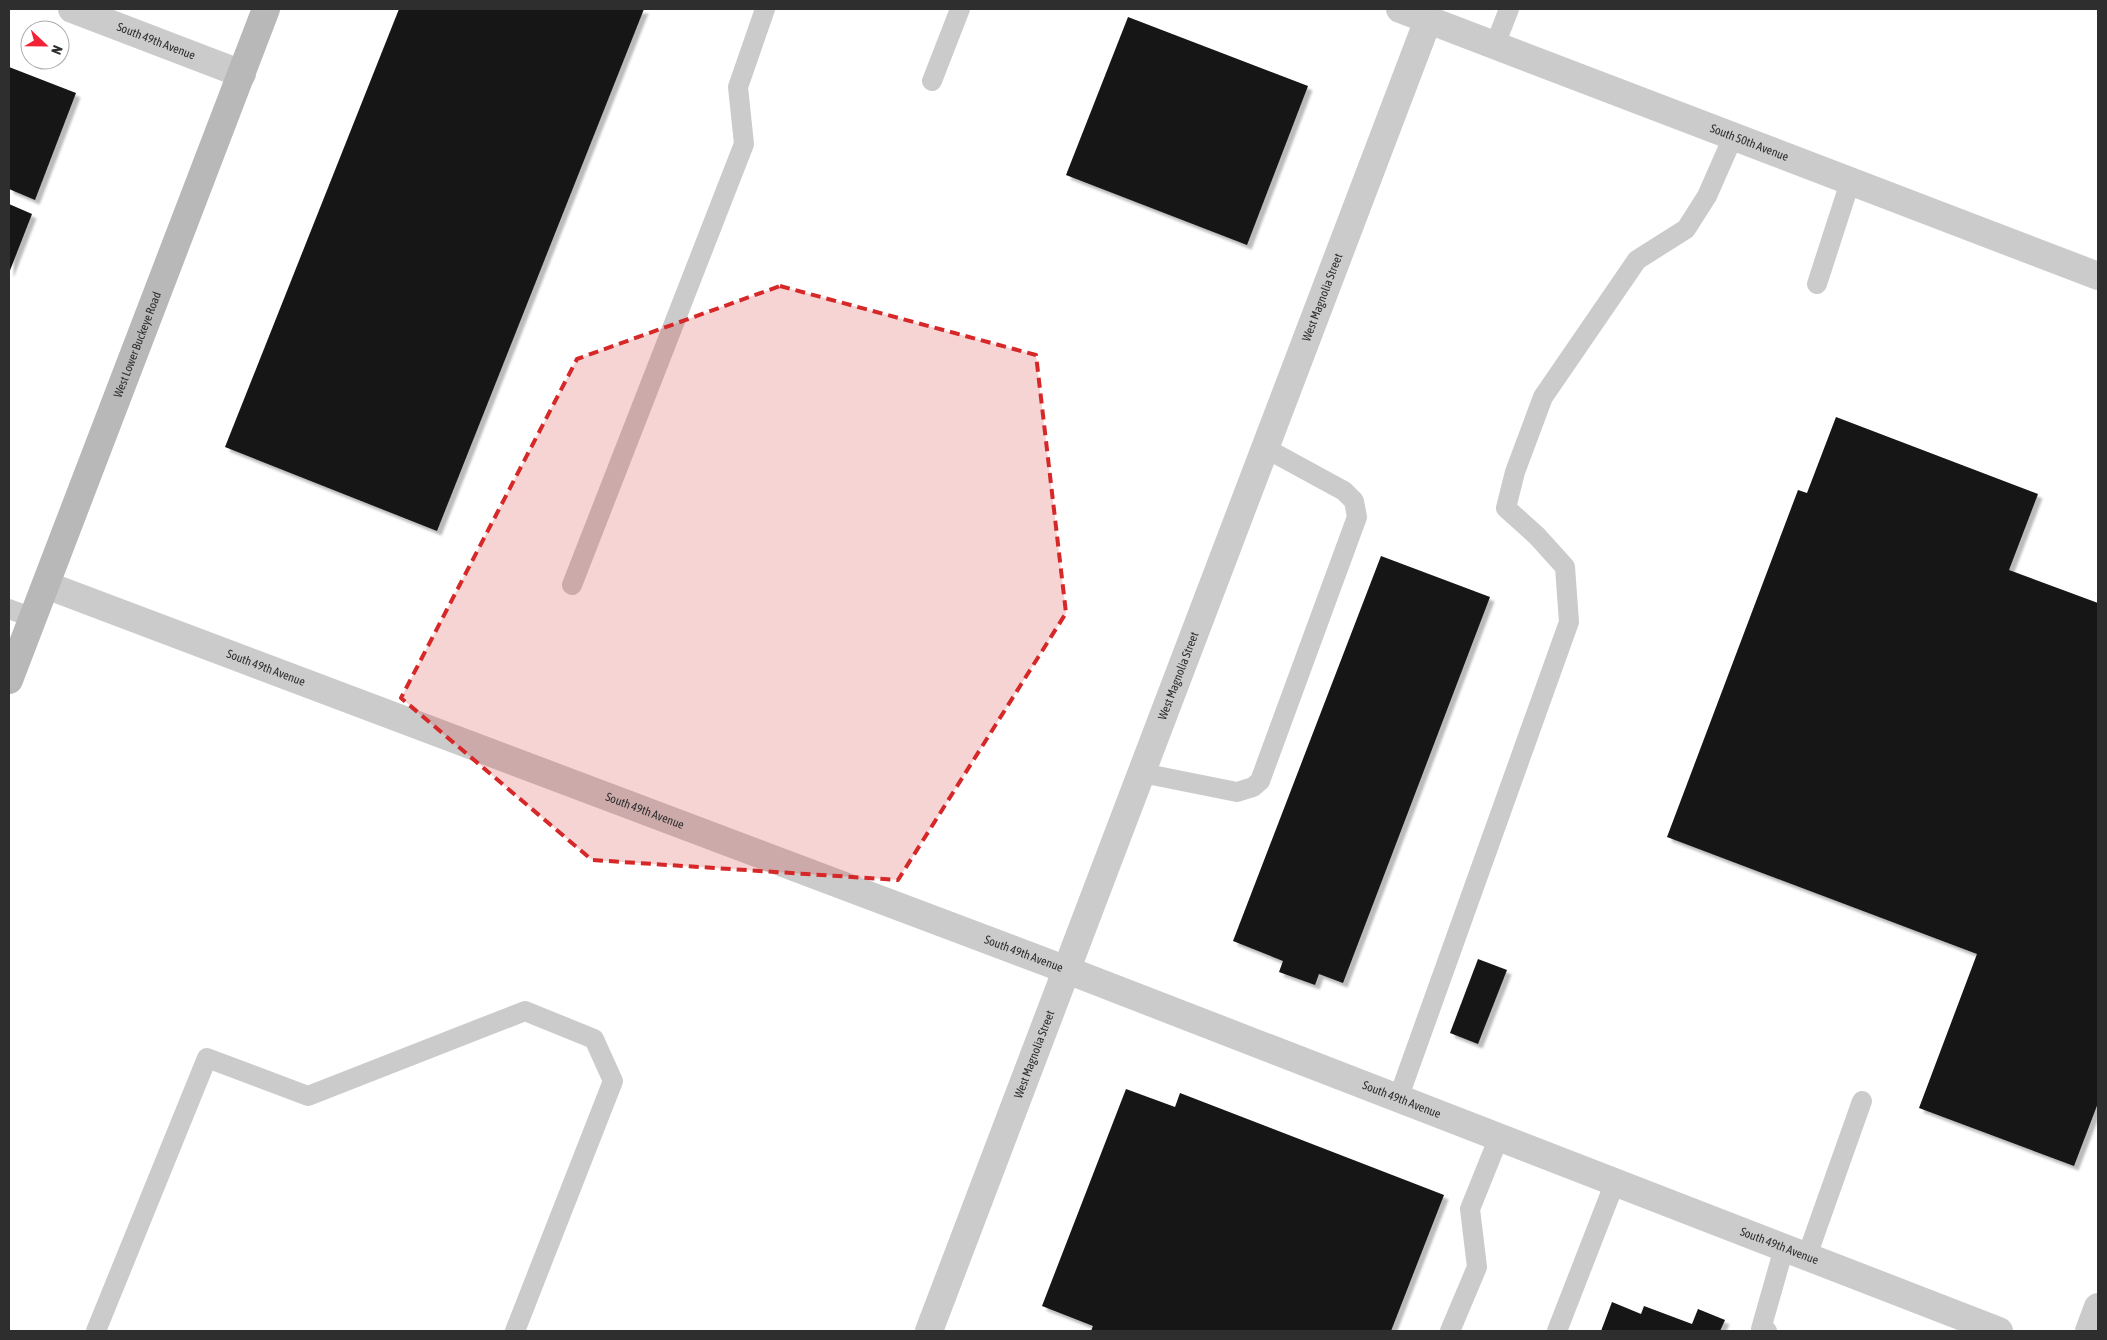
<svg xmlns="http://www.w3.org/2000/svg" width="2107" height="1340" font-family="'Asap Condensed',sans-serif">
	<style>
		.building { fill: #151515; filter: url(#shadow) }
		.lines { fill: none; stroke-linecap: round; stroke-linejoin: round }
		.lane { stroke: #cbcbcb; stroke-width: 20 }
		.street { stroke: #cbcbcb; stroke-width: 28 }
		.secondary { stroke: #b8b8b8; stroke-width: 28 }
		.marked { fill: #d62828; fill-opacity: 0.2; stroke: #d62828; stroke-width: 4; stroke-dasharray: 10 6; stroke-linejoin: round }
		.labels { text-anchor: middle; stroke-width: 5; stroke-linejoin: round; paint-order: stroke }
		.street-label { font-size: 12px; fill: #2e2e2e; stroke: #fff }
	</style>
	<defs>
		<filter id="shadow"><feDropShadow dx="4.5" dy="4.5" stdDeviation="1" flood-color="#0004"/></filter>
	</defs>
	<rect width="100%" height="100%" fill="#fff"/>
	<!-- building -->
	<g class="building">
		<path d="M 399,9 L 644,9 L 437,531 L 225,447 Z"/>
		<path d="M 1128,17 L 1308,86 L 1247,245 L 1066,175 Z"/>
		<path d="M 9,67 L 76,93 L 35,200 L 9,189 Z"/>
		<path d="M 9,204 L 32,214 L 9,273 Z"/>
		<path d="M 1836,417 L 2038,494 L 2009,570 L 2098,603 L 2098,1103 L 2074,1166 L 1919,1108 L 1977,954 L 1667,837 L 1798,490 L 1807,493 Z"/>
		<path d="M 1381,556 L 1490,597 L 1343,983 L 1319,974 L 1315,985 L 1279,972 L 1283,961 L 1233,941 Z"/>
		<path d="M 1478,959 L 1507,970 L 1478,1044 L 1450,1033 Z"/>
		<path d="M 1126,1089 L 1175,1107 L 1180,1093 L 1444,1195 L 1391,1331 L 1091,1331 L 1093,1326 L 1042,1306 Z"/>
		<path d="M 1612,1302 L 1641,1314 L 1644,1306 L 1692,1324 L 1698,1309 L 1725,1320 L 1720,1331 L 1601,1331 Z"/>
	</g>
	<g class="lines">
		<!-- lane -->
		<g class="lane">
			<path d="M 1495,45 L 1509,9"/>
			<path d="M 932,81 L 960,9"/>
			<path d="M 1817,284 L 1850,182"/>
			<path d="M 572,585 L 744,144 L 738,87 L 765,9"/>
			<path d="M 9,609 L 33,618"/>
			<path d="M 1142,773 L 1237,792 L 1253,787 L 1260,781 L 1357,517 L 1354,501 L 1344,491 L 1265,448"/>
			<path d="M 1398,1099 L 1569,622 L 1565,567 L 1537,536 L 1506,508 L 1515,472 L 1543,397 L 1637,260 L 1686,229 L 1707,196 L 1733,137"/>
			<path d="M 1807,1256 L 1862,1101"/>
			<path d="M 96,1331 L 207,1058 L 308,1096 L 525,1011 L 594,1039 L 613,1081 L 515,1331"/>
			<path d="M 1450,1331 L 1477,1267 L 1470,1209 L 1499,1137"/>
			<path d="M 1557,1331 L 1615,1182"/>
			<path d="M 1767,1331 L 1761,1329 L 1784,1248"/>
		</g>
		<!-- street -->
		<g class="street">
			<path id="s1" d="M 72,9 L 242,74"/>
			<path id="s2" d="M 1400,9 L 2098,276"/>
			<path id="s3" d="M 46,585 L 1067,970 L 1999,1331"/>
			<path id="s4" d="M 929,1331 L 1428,20"/>
			<path d="M 2089,1331 L 2098,1307"/>
		</g>
		<!-- secondary -->
		<path class="secondary" id="s5" d="M 9,680 L 266,9"/>
	</g>
	<!-- marked area -->
	<path class="marked" d="M 780,286 L 1036,355 L 1066,613 L 898,880 L 592,860 L 401,698 L 577,359 Z"/>
	<g class="labels">
		<!-- street labels -->
		<g class="street-label">
			<text dy="4" stroke="none"><textPath href="#s1" startOffset="90">South 49th Avenue</textPath></text>
			<text dy="4" stroke="none"><textPath href="#s2" startOffset="374">South 50th Avenue</textPath></text>
			<text dy="4" stroke="none"><textPath href="#s4" startOffset="1106">West Magnolia Street</textPath></text>
			<text dy="4" stroke="none"><textPath href="#s5" startOffset="359">West Lower Buckeye Road</textPath></text>
			<text dy="4" stroke="none"><textPath href="#s3" startOffset="235">South 49th Avenue</textPath></text>
			<text dy="4" stroke="none"><textPath href="#s4" startOffset="701">West Magnolia Street</textPath></text>
			<text dy="4" stroke="none"><textPath href="#s3" startOffset="640">South 49th Avenue</textPath></text>
			<text dy="4" stroke="none"><textPath href="#s3" startOffset="1045">South 49th Avenue</textPath></text>
			<text dy="4" stroke="none"><textPath href="#s4" startOffset="296">West Magnolia Street</textPath></text>
			<text dy="4" stroke="none"><textPath href="#s3" startOffset="1450">South 49th Avenue</textPath></text>
			<text dy="4" stroke="none"><textPath href="#s3" startOffset="1855">South 49th Avenue</textPath></text>
		</g>
	</g>
	<!-- border -->
	<rect width="2107" height="1340" fill="none" stroke="#2e2e2e" stroke-width="20"/>
	<!-- north arrow -->
	<g transform="translate(45 45) rotate(112)"><circle r="24" fill="#ffffff" stroke="#ababab"/>
	<path d="M0-4L9 19L0 12L-9 19Z" fill="#f42237"/>
	<text y="-8" font-size="14" font-weight="bold" text-anchor="middle" fill="#2e2e2e">N</text>
	</g>
</svg>
